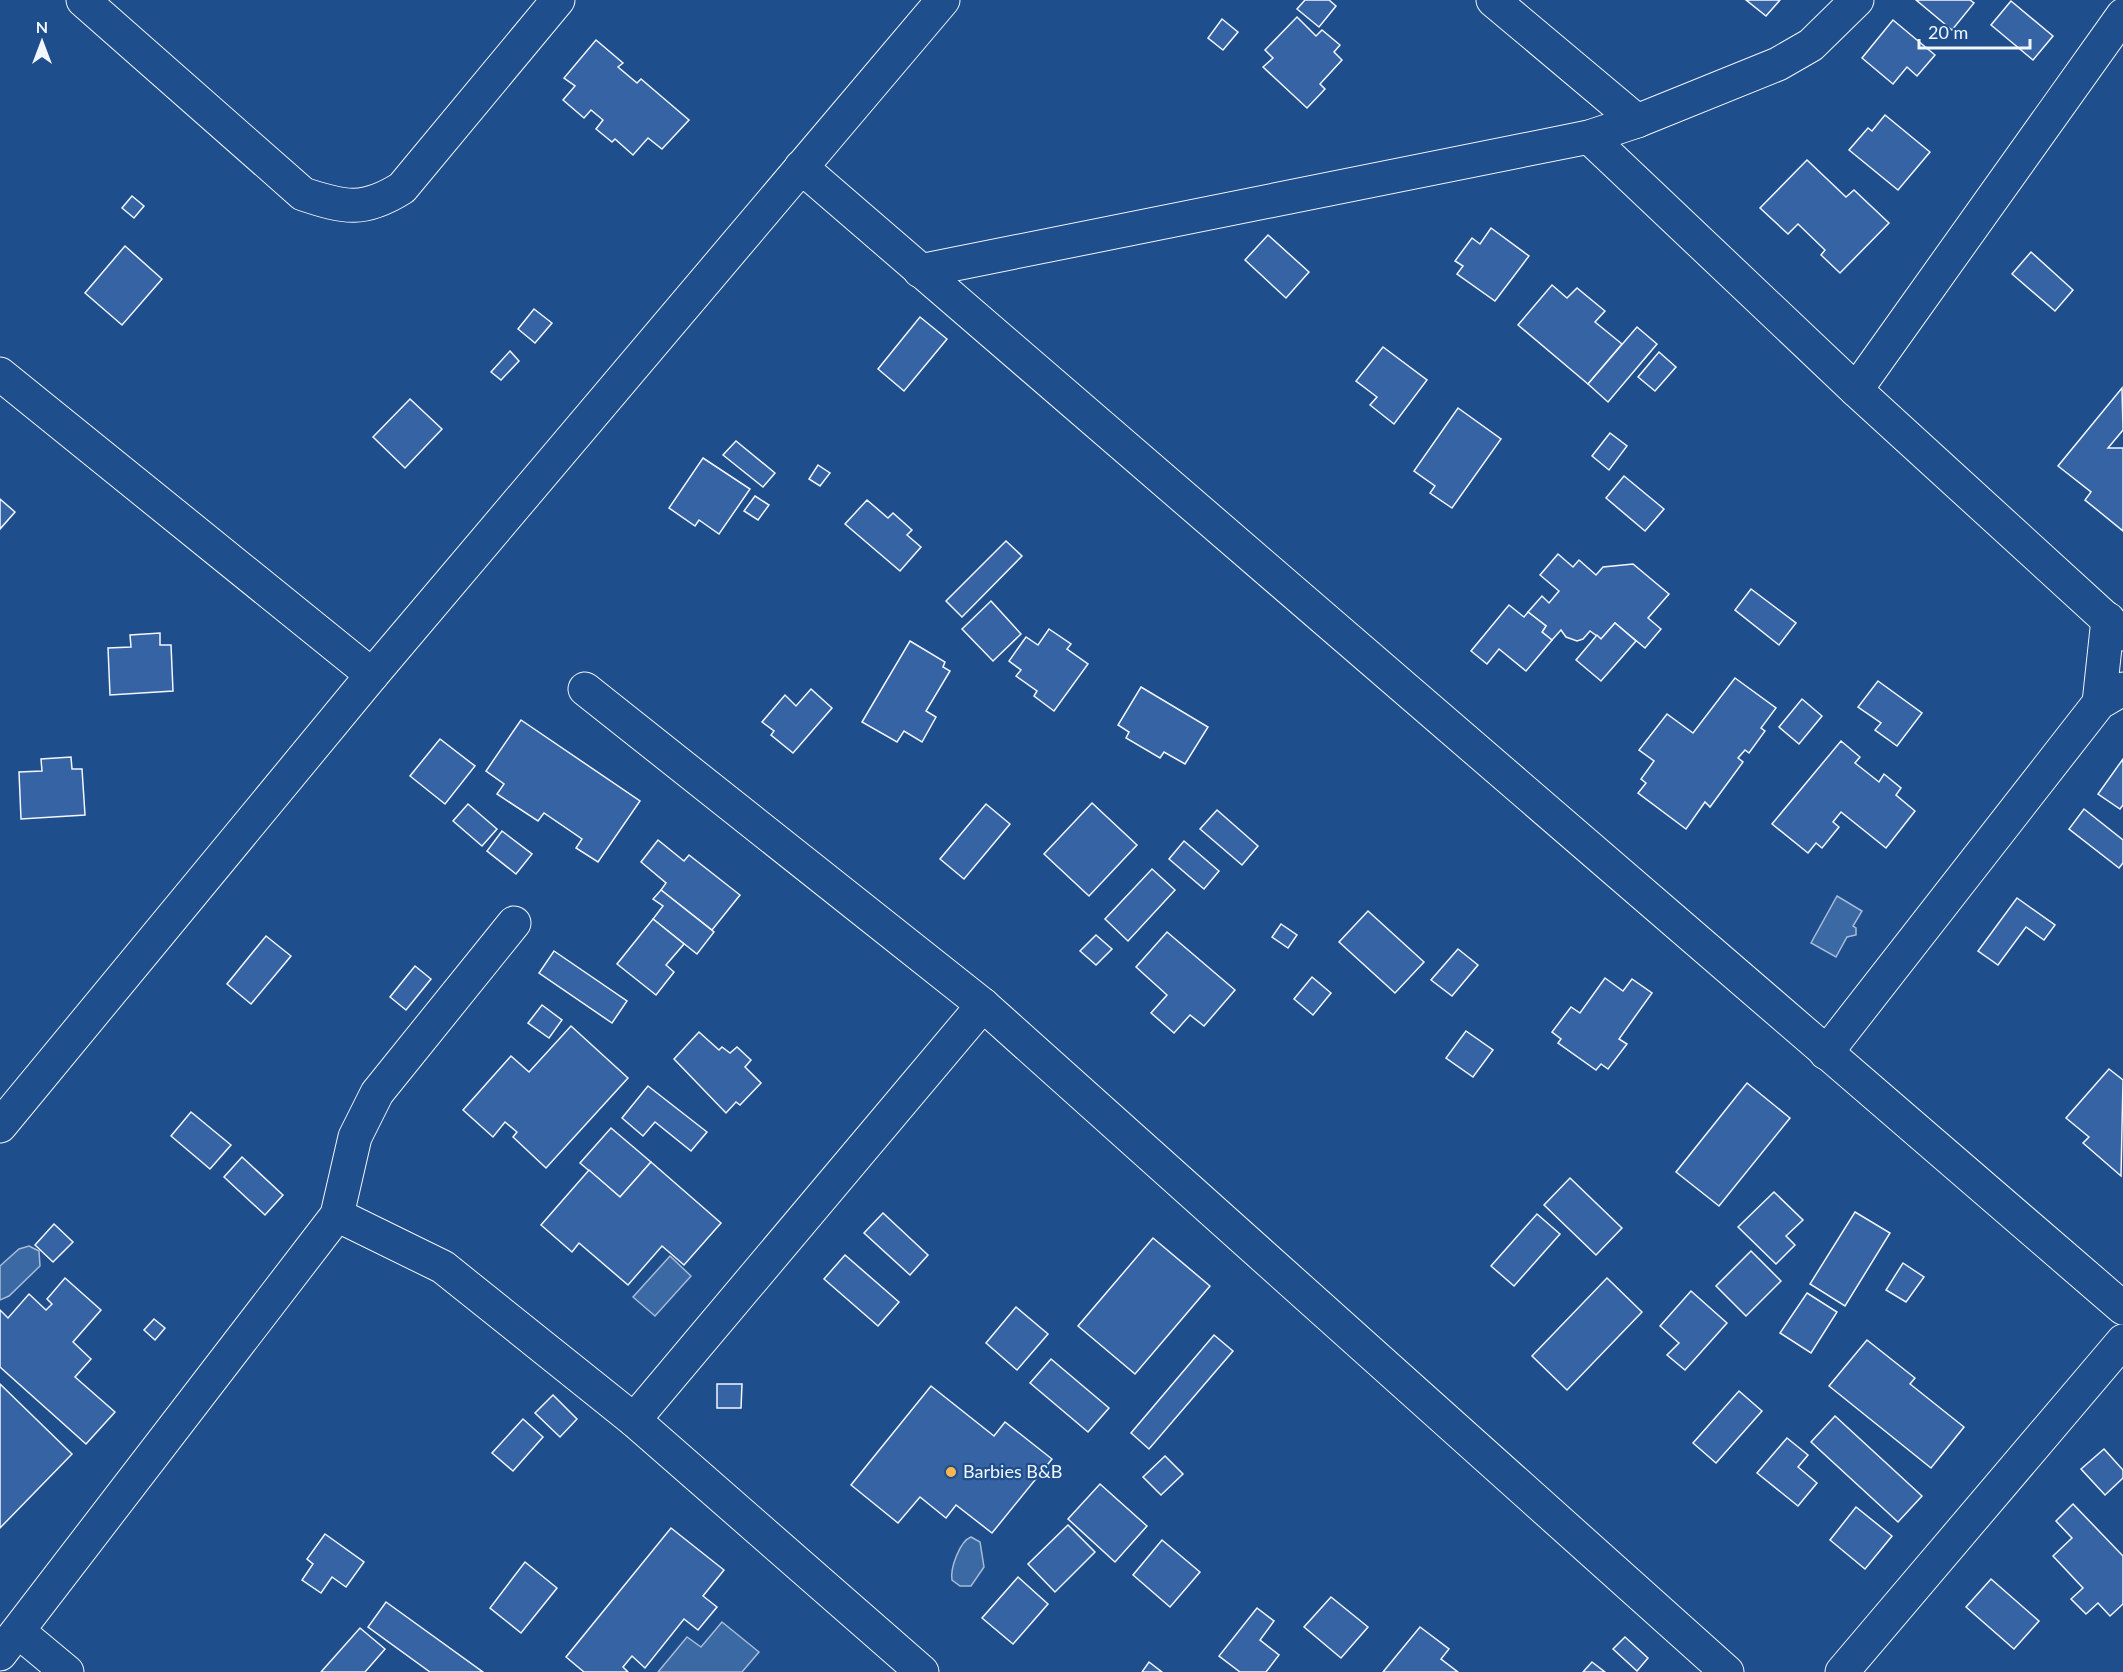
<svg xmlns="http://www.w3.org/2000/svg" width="2123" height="1672" font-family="Lato,sans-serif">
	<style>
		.water { fill: #3b69a3; stroke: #a8bbd7; stroke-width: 1.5 }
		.building { fill: #3563a3; stroke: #f2f6ff; stroke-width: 1.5 }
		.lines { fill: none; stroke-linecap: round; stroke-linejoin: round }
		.street-casing { stroke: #f2f6ff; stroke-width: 35 }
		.secondary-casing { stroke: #f2f6ff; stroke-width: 35 }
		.street { stroke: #1f4e8c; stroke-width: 33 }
		.secondary { stroke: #1f4e8c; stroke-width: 33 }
		.poi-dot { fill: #ffb74d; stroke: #1f4e8c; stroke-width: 2 }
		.labels { text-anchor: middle; stroke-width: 4.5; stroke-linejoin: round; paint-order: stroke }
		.poi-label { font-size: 18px; fill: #f2f6ff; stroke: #1f4e8c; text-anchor: start }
	</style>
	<rect width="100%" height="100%" fill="#1f4e8c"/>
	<!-- water -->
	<g class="water">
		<path d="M 1837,896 L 1862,911 L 1853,926 L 1856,928 L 1856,935 L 1847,937 L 1836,957 L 1811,943 Z"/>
		<path d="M 29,1246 L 39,1251 L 40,1266 L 9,1296 L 0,1300 L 0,1266 L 19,1249 Z"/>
		<path d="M 670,1256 L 691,1276 L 655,1316 L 633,1297 Z"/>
		<path d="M 971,1537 L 980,1542 L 984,1567 L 971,1586 L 960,1586 L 952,1580 C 950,1568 960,1541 971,1537 Z"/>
		<path d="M 722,1622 L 759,1652 L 742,1672 L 658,1672 L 687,1637 L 701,1647 Z"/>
	</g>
	<!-- building -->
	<g class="building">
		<path d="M 1305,0 L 1329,0 L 1336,6 L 1319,27 L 1297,9 Z"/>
		<path d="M 1746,0 L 1780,0 L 1766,16 Z"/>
		<path d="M 1916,0 L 1970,0 L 1974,3 L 1952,30 Z"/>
		<path d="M 2011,1 L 2053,36 L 2033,60 L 1991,25 Z"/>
		<path d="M 1297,17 L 1316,36 L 1322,30 L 1340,45 L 1334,52 L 1342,60 L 1320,84 L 1325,89 L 1307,108 L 1263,67 L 1273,58 L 1265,50 Z"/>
		<path d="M 1222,19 L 1238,32 L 1223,50 L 1208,38 Z"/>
		<path d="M 1893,20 L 1935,55 L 1917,76 L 1907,67 L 1893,84 L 1862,58 Z"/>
		<path d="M 596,40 L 623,63 L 618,67 L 637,83 L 641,79 L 689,120 L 662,149 L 648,138 L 633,155 L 615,139 L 612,142 L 596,129 L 603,120 L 591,110 L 584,118 L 563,100 L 575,86 L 564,78 Z"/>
		<path d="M 1885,115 L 1930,152 L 1898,190 L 1849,150 L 1868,128 L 1872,131 Z"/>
		<path d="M 1807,160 L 1846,197 L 1854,190 L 1889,223 L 1840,273 L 1821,255 L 1825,250 L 1798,224 L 1788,234 L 1760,208 Z"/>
		<path d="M 132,196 L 144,206 L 134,218 L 122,208 Z"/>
		<path d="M 1491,228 L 1529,256 L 1495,301 L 1457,274 L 1463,266 L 1455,261 L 1472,238 L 1480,244 Z"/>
		<path d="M 1268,235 L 1309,272 L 1286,298 L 1245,260 Z"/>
		<path d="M 125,246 L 162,279 L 122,325 L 85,293 Z"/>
		<path d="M 2031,252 L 2073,290 L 2055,311 L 2012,274 Z"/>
		<path d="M 1552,285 L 1567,298 L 1577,288 L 1605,311 L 1595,322 L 1622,344 L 1588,384 L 1518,325 Z"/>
		<path d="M 534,309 L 552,323 L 535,343 L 518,329 Z"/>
		<path d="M 920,317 L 947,339 L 904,391 L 878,369 Z"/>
		<path d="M 1637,327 L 1657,344 L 1608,402 L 1588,384 Z"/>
		<path d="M 1383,347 L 1427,380 L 1394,424 L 1370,405 L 1377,397 L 1356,381 Z"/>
		<path d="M 510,351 L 519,361 L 501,380 L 491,372 Z"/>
		<path d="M 1659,352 L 1676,367 L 1655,391 L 1638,377 Z"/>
		<path d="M 2122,388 L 2123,430 L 2108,448 L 2123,448 L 2123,531 L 2085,500 L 2091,492 L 2058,466 Z"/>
		<path d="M 410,399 L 442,429 L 405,468 L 373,437 Z"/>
		<path d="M 1458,408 L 1501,439 L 1452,508 L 1430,493 L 1435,486 L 1414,471 Z"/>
		<path d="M 1610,433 L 1627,446 L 1609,470 L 1592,456 Z"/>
		<path d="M 736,441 L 775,473 L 763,487 L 723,455 Z"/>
		<path d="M 703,458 L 750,489 L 719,534 L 699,520 L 695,526 L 669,508 Z"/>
		<path d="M 818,465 L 830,473 L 820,486 L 809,479 Z"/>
		<path d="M 1624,476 L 1664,509 L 1645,531 L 1606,498 Z"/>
		<path d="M 755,496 L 769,505 L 758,520 L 744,511 Z"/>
		<path d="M 0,499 L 15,512 L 0,529 Z"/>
		<path d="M 867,500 L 888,518 L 893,513 L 912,530 L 907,535 L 921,547 L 900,571 L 845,524 Z"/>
		<path d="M 1006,541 L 1022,556 L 962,617 L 946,601 Z"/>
		<path d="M 1558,554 L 1573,567 L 1579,560 L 1596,575 L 1603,567 L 1633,564 L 1669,594 L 1648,618 L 1661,629 L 1645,648 L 1615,623 L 1601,639 L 1590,631 L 1583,639 L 1577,641 L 1566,637 L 1561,630 L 1552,640 L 1542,632 L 1546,626 L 1528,612 L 1542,596 L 1549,603 L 1559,591 L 1540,575 Z"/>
		<path d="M 1751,589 L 1796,623 L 1779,645 L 1735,610 Z"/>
		<path d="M 991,601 L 1021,634 L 993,661 L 962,629 Z"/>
		<path d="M 1509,605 L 1524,617 L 1528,612 L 1546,626 L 1542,632 L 1552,640 L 1526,671 L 1499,649 L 1487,664 L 1471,651 Z"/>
		<path d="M 1615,623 L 1636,641 L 1601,681 L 1576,660 L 1597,635 L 1601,639 Z"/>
		<path d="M 1049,629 L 1071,644 L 1067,649 L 1088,664 L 1054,711 L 1034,696 L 1037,691 L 1016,676 L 1021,670 L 1009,661 L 1026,637 L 1038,645 Z"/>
		<path d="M 160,633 L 160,645 L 171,645 L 173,691 L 110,695 L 108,648 L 131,647 L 130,635 Z"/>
		<path d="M 910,641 L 945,662 L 943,667 L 950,671 L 926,711 L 936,717 L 922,742 L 904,731 L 897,742 L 862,722 Z"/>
		<path d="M 1735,678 L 1776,708 L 1761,728 L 1765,731 L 1749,753 L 1745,750 L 1738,758 L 1743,762 L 1710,807 L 1705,802 L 1686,829 L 1638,793 L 1646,783 L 1641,779 L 1654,761 L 1639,750 L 1667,714 L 1693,733 Z"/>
		<path d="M 1878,681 L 1922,713 L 1897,746 L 1875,730 L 1881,723 L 1858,707 Z"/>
		<path d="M 1141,687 L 1208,727 L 1185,764 L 1164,752 L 1160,758 L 1126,738 L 1129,732 L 1118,725 Z"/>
		<path d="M 811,689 L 832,708 L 793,753 L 771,735 L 774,731 L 762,722 L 785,695 L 796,706 Z"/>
		<path d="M 1802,699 L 1822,716 L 1799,744 L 1779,727 Z"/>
		<path d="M 521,720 L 640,801 L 598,862 L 576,848 L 582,839 L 544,813 L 538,821 L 497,794 L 504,784 L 486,771 Z"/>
		<path d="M 440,739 L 475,766 L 445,804 L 410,776 Z"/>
		<path d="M 1841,741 L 1860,757 L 1855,763 L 1879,782 L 1884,774 L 1901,788 L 1896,795 L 1915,811 L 1886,848 L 1841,812 L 1833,822 L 1839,827 L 1822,848 L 1816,843 L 1808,853 L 1772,824 Z"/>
		<path d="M 71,757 L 72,769 L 82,769 L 85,815 L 21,819 L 19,772 L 42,771 L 41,759 Z"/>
		<path d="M 2123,759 L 2123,805 L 2120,809 L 2098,794 Z"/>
		<path d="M 1092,803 L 1137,845 L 1089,896 L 1044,854 Z"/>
		<path d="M 468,804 L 497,829 L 482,846 L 453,821 Z"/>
		<path d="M 986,804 L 1010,824 L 964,879 L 940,859 Z"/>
		<path d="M 2084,809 L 2123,840 L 2123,863 L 2119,868 L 2069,829 Z"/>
		<path d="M 1217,810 L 1258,846 L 1242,865 L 1200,829 Z"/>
		<path d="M 502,831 L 532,854 L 516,874 L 487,851 Z"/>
		<path d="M 658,840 L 684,861 L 689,855 L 740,895 L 712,930 L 661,890 L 666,883 L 641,862 Z"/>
		<path d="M 1184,841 L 1219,871 L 1204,889 L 1169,859 Z"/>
		<path d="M 1152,869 L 1175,890 L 1128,941 L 1105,919 Z"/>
		<path d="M 661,890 L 714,932 L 697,954 L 653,919 L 663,906 L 653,899 Z"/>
		<path d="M 2017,898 L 2055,925 L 2044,940 L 2026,927 L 1998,965 L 1978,951 Z"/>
		<path d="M 1368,911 L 1424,962 L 1395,993 L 1339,942 Z"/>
		<path d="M 653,919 L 684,944 L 666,965 L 674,972 L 656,995 L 617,964 Z"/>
		<path d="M 1281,924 L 1297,935 L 1288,948 L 1272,937 Z"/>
		<path d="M 1167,932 L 1235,990 L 1204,1026 L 1190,1015 L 1174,1033 L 1151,1013 L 1167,995 L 1136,967 Z"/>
		<path d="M 1096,935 L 1112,949 L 1096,965 L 1080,951 Z"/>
		<path d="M 266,936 L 291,956 L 251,1004 L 227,984 Z"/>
		<path d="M 1458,949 L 1478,965 L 1452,996 L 1431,980 Z"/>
		<path d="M 554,951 L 627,1001 L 612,1023 L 539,973 Z"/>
		<path d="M 415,966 L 431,979 L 406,1010 L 390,997 Z"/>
		<path d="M 1312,977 L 1331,993 L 1313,1015 L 1294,999 Z"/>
		<path d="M 1605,978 L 1623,991 L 1632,979 L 1652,993 L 1619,1039 L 1627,1044 L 1608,1069 L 1601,1064 L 1596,1070 L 1558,1043 L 1561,1039 L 1552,1032 L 1571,1007 L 1580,1013 Z"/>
		<path d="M 542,1005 L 562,1020 L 549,1038 L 528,1023 Z"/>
		<path d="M 571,1026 L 628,1078 L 546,1168 L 513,1137 L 517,1132 L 505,1122 L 493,1137 L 463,1110 L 511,1056 L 529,1072 Z"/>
		<path d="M 1466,1031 L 1493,1050 L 1473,1077 L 1446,1058 Z"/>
		<path d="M 699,1032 L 719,1050 L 722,1047 L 730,1053 L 737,1047 L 751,1060 L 745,1067 L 761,1083 L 740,1105 L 736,1102 L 726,1113 L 674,1059 Z"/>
		<path d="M 2109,1069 L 2123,1080 L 2121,1176 L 2083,1143 L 2089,1137 L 2066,1118 Z"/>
		<path d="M 1747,1083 L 1790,1118 L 1719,1206 L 1676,1172 Z"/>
		<path d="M 648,1086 L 707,1132 L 691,1151 L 655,1122 L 643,1136 L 622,1118 Z"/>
		<path d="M 191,1112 L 231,1145 L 210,1169 L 171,1136 Z"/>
		<path d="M 611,1128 L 651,1162 L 620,1197 L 580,1163 Z"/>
		<path d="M 242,1157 L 283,1195 L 265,1215 L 224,1177 Z"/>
		<path d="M 651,1162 L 721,1223 L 684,1265 L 662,1246 L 628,1285 L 579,1243 L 572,1252 L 541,1225 L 589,1170 L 620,1197 Z"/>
		<path d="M 1570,1178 L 1622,1228 L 1596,1255 L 1544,1205 Z"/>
		<path d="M 1774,1192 L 1803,1220 L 1786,1236 L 1795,1245 L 1776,1264 L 1738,1227 Z"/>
		<path d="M 1855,1212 L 1890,1233 L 1845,1306 L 1810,1284 Z"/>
		<path d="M 883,1213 L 928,1255 L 910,1275 L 864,1233 Z"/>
		<path d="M 1537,1214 L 1560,1234 L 1514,1286 L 1491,1266 Z"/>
		<path d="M 54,1224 L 73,1242 L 53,1262 L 35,1245 Z"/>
		<path d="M 1153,1238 L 1210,1286 L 1135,1374 L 1078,1326 Z"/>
		<path d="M 1751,1251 L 1781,1281 L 1746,1316 L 1716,1286 Z"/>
		<path d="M 845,1255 L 899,1302 L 878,1326 L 824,1279 Z"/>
		<path d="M 1903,1263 L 1924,1277 L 1906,1302 L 1886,1290 Z"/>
		<path d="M 65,1278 L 101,1310 L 73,1342 L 91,1359 L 75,1377 L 115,1412 L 86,1444 L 0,1367 L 0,1310 L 8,1318 L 29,1294 L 46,1310 L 52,1304 L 47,1299 Z"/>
		<path d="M 1607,1278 L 1642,1312 L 1567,1390 L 1532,1356 Z"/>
		<path d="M 1691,1291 L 1727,1323 L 1685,1370 L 1667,1355 L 1679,1343 L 1660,1326 Z"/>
		<path d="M 1807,1293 L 1837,1312 L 1811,1353 L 1780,1333 Z"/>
		<path d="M 1016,1307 L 1048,1334 L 1017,1370 L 986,1343 Z"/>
		<path d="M 154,1319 L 165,1328 L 155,1340 L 144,1330 Z"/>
		<path d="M 1214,1335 L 1233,1351 L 1149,1449 L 1131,1433 Z"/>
		<path d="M 1867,1340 L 1915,1378 L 1910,1384 L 1964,1427 L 1931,1468 L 1829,1386 Z"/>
		<path d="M 1051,1359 L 1109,1408 L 1088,1432 L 1030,1383 Z"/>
		<path d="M 0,1384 L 72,1454 L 0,1528 Z"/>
		<path d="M 717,1384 L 742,1384 L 741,1408 L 717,1408 Z"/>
		<path d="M 931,1386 L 994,1436 L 1005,1422 L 1052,1459 L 992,1533 L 956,1505 L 946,1518 L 920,1497 L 898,1523 L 851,1485 Z"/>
		<path d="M 1739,1391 L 1762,1411 L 1716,1463 L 1693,1443 Z"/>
		<path d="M 553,1395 L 577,1419 L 560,1437 L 535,1413 Z"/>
		<path d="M 1835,1416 L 1922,1496 L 1898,1522 L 1811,1442 Z"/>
		<path d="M 523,1419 L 543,1437 L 513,1471 L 492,1453 Z"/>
		<path d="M 1787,1438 L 1808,1455 L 1798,1467 L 1817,1483 L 1798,1506 L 1757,1473 Z"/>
		<path d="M 2104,1449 L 2123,1470 L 2123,1478 L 2105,1495 L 2081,1469 Z"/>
		<path d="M 1165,1456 L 1183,1474 L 1161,1495 L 1143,1477 Z"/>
		<path d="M 1100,1484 L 1147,1526 L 1115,1562 L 1068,1519 Z"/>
		<path d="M 2073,1504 L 2123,1556 L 2123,1604 L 2110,1616 L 2098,1603 L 2086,1614 L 2071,1599 L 2083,1588 L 2053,1556 L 2072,1538 L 2056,1521 Z"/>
		<path d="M 1856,1507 L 1892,1536 L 1865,1569 L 1830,1540 Z"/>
		<path d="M 1068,1525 L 1095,1552 L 1055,1592 L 1028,1564 Z"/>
		<path d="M 671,1528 L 724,1570 L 703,1596 L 717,1607 L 698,1630 L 684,1619 L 645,1668 L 632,1656 L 623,1667 L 628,1672 L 584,1672 L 566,1657 Z"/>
		<path d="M 325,1534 L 364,1562 L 346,1587 L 332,1577 L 321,1593 L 302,1580 L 313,1564 L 307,1559 Z"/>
		<path d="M 1162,1540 L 1200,1572 L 1170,1607 L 1133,1575 Z"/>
		<path d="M 525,1562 L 557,1588 L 521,1633 L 490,1608 Z"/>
		<path d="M 1018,1577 L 1048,1604 L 1013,1644 L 982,1618 Z"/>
		<path d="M 1991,1579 L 2039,1621 L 2014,1649 L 1966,1607 Z"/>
		<path d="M 1331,1597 L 1368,1627 L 1341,1658 L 1304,1627 Z"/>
		<path d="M 386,1602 L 483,1672 L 430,1672 L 368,1627 Z"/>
		<path d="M 1257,1608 L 1274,1621 L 1260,1640 L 1279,1655 L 1266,1672 L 1240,1672 L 1219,1656 Z"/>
		<path d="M 1420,1627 L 1449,1649 L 1441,1659 L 1458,1672 L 1383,1672 Z"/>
		<path d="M 360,1628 L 385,1649 L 365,1672 L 321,1672 Z"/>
		<path d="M 1625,1637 L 1648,1658 L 1637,1671 L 1613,1649 Z"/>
		<path d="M 1149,1662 L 1162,1672 L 1142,1672 Z"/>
		<path d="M 1592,1662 L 1605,1672 L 1583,1672 Z"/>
	</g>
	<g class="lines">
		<!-- street casing -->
		<g class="street-casing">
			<g id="street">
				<path d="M 83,0 L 303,194 C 345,208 364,212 402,188 L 558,0"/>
				<path d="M 1493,0 L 1637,121"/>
				<path d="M 1589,137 L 1856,390 L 2123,634"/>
				<path d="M 801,167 L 2123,1308"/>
				<path d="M 920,271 L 1589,137 L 1637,121 L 1778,64 L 1811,45 L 1857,0"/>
				<path d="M 0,374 L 372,675"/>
				<path d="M 1856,390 L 2123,15"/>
				<path d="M 585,689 L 983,1005 L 1727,1672"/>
				<path d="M 2099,703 L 2108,619"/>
				<path d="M 1826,1053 L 2099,703 L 2123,689"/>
				<path d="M 337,1215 L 443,1267 L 634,1420 L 922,1672"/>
				<path d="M 634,1420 L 983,1005"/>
				<path d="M 19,1632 L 67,1672"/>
				<path d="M 0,1654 L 337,1215 L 355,1137 L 377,1093 L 514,923"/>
				<path d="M 1842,1672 L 2123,1341"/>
			</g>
		</g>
		<!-- secondary casing -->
		<g class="secondary-casing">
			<path id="secondary" d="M 0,1126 L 372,675 L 943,0"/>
		</g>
		<!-- street -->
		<use href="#street" class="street"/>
		<!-- secondary -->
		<use href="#secondary" class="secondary"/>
	</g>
	<!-- markers -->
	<circle class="poi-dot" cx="951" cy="1472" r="6"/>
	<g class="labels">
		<!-- poi labels -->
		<g class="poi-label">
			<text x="963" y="1478">Barbies B&amp;B</text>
		</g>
	</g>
	<!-- north arrow -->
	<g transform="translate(42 42)" stroke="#1f4e8c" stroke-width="4.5" paint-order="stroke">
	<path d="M0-4.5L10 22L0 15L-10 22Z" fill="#f2f6ff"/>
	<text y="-9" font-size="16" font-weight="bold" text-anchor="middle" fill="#f2f6ff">N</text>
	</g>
	<!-- scale -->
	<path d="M1919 39v9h111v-9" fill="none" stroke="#f2f6ff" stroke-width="3"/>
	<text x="1928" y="39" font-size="18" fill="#f2f6ff" stroke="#1f4e8c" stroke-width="4.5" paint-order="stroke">20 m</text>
</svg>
